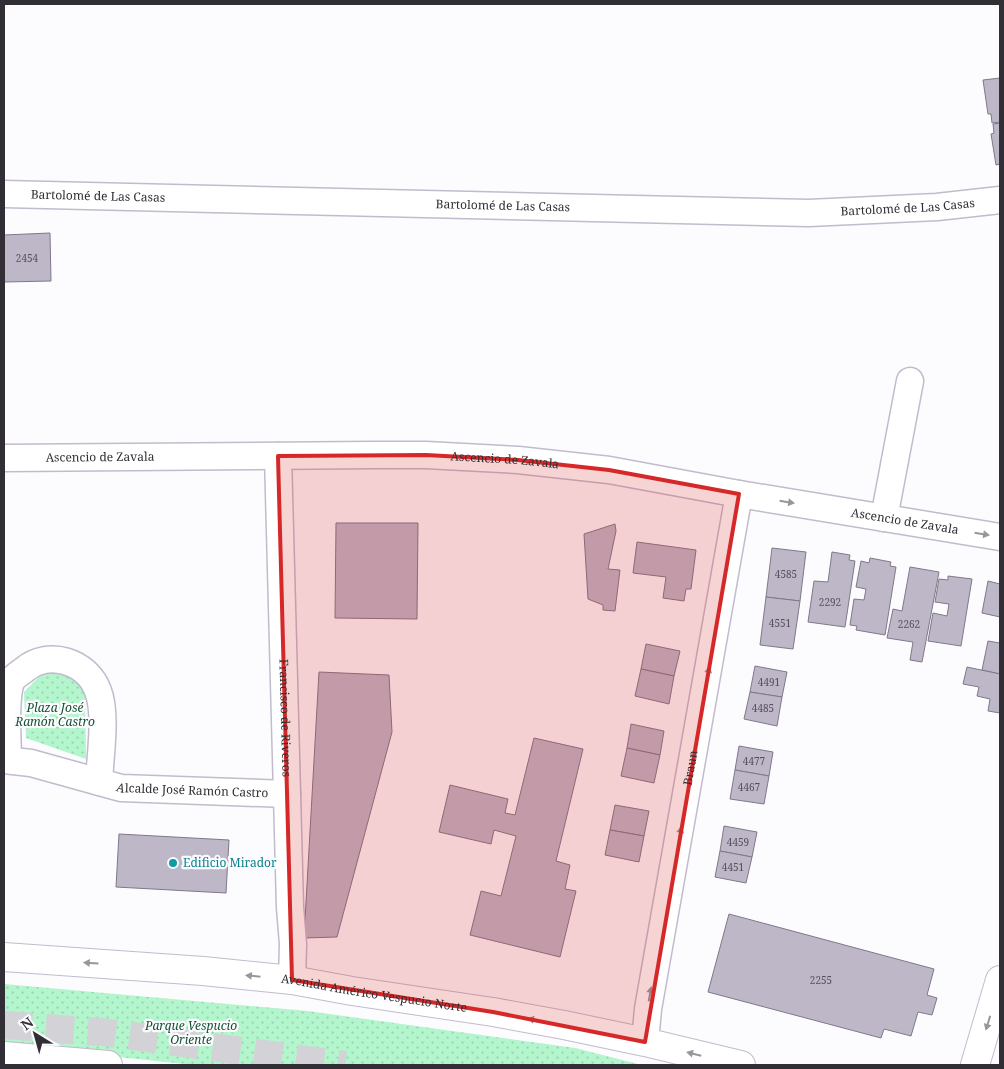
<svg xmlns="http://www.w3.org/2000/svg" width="1004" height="1069" font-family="'Noto Serif',serif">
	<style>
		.park { fill: url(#park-dots) }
		.building { fill: #beb7c8; stroke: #7f7889 }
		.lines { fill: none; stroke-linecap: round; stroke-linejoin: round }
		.highway-tunnel { stroke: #d3d2d6; stroke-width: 28; stroke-dasharray: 28 14; stroke-linecap: butt }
		.street-casing { stroke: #c2bbcd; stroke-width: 29 }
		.secondary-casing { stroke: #c2bbcd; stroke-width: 30 }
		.primary-casing { stroke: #c2bbcd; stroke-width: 30 }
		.highway-casing { stroke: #c2bbcd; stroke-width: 30 }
		.street { stroke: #fff; stroke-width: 26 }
		.secondary { stroke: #fff; stroke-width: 28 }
		.primary { stroke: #fff; stroke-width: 28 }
		.highway { stroke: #fff; stroke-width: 28 }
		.oneway { fill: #98969a }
		.marked { fill: #d62828; fill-opacity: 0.2; stroke: #d62828; stroke-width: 4; stroke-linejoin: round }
		.culture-dot { fill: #0f9aa8; stroke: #fcfbfe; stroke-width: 2 }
		.labels { text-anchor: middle; stroke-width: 4.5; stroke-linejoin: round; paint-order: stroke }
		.number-label { font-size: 10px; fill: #54505a }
		.street-label { font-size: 12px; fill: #312e35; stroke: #fcfbfe }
		.park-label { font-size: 12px; font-style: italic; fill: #155033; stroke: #fcfbfe }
		.culture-label { font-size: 12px; fill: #0d838f; stroke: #fcfbfe; text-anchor: start }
	</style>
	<defs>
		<pattern id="park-dots" width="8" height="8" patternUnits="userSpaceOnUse" patternTransform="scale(1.25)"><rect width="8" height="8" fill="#b3f5cc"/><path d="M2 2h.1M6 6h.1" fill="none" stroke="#9ad2b0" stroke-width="1.8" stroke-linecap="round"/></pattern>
	</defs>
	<rect width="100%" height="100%" fill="#fcfbfe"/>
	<!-- park -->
	<g class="park">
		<path d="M 44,672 L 68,674 L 85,688 L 86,759 L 26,738 L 24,692 Z"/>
		<path d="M 4,984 L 308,1011 L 575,1048 L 642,1065 L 194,1065 L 4,1045 Z"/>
	</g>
	<!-- building -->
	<g class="building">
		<path d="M 1000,78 L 1000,122 L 992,123 L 991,114 L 988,114 L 983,80 Z"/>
		<path d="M 1000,123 L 1000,164 L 996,165 L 991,134 L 994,133 L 993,124 Z"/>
		<path d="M 50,233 L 51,281 L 4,282 L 4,235 Z"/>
		<path d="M 336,523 L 418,523 L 417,619 L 335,618 Z"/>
		<path d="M 615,524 L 616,531 L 608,569 L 620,570 L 615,611 L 603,610 L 603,605 L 588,599 L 584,534 Z"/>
		<path d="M 637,542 L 696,550 L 691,589 L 686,589 L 684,601 L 663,598 L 666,577 L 633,573 Z"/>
		<path d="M 772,548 L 806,552 L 800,601 L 766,597 Z"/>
		<path d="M 832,552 L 850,555 L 849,560 L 855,561 L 845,627 L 808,622 L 814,581 L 828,582 Z"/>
		<path d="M 870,558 L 891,562 L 890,566 L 896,567 L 885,635 L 856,630 L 857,626 L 850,625 L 854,599 L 864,600 L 866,589 L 856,587 L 861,561 L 869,563 Z"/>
		<path d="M 910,567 L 939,572 L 922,662 L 910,660 L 913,642 L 887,638 L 893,609 L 902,611 Z"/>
		<path d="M 948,576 L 972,579 L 961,646 L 928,641 L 933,613 L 947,616 L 949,604 L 935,602 L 939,579 L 948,580 Z"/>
		<path d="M 988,581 L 1000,584 L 1000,617 L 982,613 Z"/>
		<path d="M 766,597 L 800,601 L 793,649 L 760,645 Z"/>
		<path d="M 988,641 L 1000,643 L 1000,674 L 982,670 Z"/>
		<path d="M 646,644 L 680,651 L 674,676 L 641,669 Z"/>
		<path d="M 755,666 L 787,672 L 782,697 L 750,692 Z"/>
		<path d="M 967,667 L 1000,674 L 1000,713 L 988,711 L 990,699 L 977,696 L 979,687 L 963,684 Z"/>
		<path d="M 641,669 L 674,676 L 669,704 L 635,696 Z"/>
		<path d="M 319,672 L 389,675 L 392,732 L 337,937 L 304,938 Z"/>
		<path d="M 750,692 L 782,697 L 777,726 L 744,719 Z"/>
		<path d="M 631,724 L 664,731 L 660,755 L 627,748 Z"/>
		<path d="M 534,738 L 583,749 L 556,861 L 570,865 L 565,889 L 576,891 L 560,957 L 470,935 L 481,891 L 501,896 L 516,836 L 494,830 L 491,844 L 439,832 L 450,785 L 508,799 L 505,813 L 515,815 Z"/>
		<path d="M 739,746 L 773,752 L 769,776 L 735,770 Z"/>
		<path d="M 627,748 L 660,755 L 654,783 L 621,776 Z"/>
		<path d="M 735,770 L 769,776 L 764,804 L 730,799 Z"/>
		<path d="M 615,805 L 649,811 L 644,836 L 610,830 Z"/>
		<path d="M 724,826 L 757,832 L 752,857 L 720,851 Z"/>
		<path d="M 610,830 L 644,836 L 639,862 L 605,855 Z"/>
		<path d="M 119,834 L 229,840 L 226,893 L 116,887 Z"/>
		<path d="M 720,851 L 752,857 L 746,883 L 715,877 Z"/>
		<path d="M 729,914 L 934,969 L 927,995 L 937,998 L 932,1015 L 918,1012 L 911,1036 L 884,1029 L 881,1038 L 708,992 Z"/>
	</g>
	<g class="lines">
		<!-- highway-tunnel -->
		<path class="highway-tunnel" d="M 4,1025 L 102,1032 L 345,1065"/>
		<!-- street casing -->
		<g class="street-casing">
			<g id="street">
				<path id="s1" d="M 4,194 L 809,213 L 937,207 L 1000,200"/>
				<path id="s2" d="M 278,456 L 290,907 L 293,944 L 292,980"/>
				<path id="s3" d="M 4,458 L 374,455 L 426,455 L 518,460 L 609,470 L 739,494 L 1000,537"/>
				<path d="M 884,518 L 910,381"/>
				<path id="s4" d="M 4,760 L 31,763 L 121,788 L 287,794"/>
				<path d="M 8,760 C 8,741 4,696 12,680 C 14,677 20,673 24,670 C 48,649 87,661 98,691 C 107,714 100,757 99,782"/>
				<path id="s5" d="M 645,1042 L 648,1009 L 739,494"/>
			</g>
		</g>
		<!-- secondary casing -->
		<g class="secondary-casing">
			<path id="secondary" d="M 975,1065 L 1000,980"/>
		</g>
		<!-- primary casing -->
		<g class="primary-casing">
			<g id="primary">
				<path id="s6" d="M 4,957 L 203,971 L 292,980 L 352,991 L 493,1012 L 564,1025 L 645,1042 L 741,1065"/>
			</g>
		</g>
		<!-- highway casing -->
		<g class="highway-casing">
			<path id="highway" d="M 4,1056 L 108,1065"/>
		</g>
		<!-- street -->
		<use href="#street" class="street"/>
		<!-- secondary -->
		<use href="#secondary" class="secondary"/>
		<!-- primary -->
		<use href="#primary" class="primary"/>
		<!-- highway -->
		<use href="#highway" class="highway"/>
	</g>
	<!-- one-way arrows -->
	<defs><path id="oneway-solid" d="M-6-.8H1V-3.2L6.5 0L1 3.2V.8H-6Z" transform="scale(1.25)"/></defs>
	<g class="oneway">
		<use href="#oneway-solid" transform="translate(787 502) rotate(9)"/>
		<use href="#oneway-solid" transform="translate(982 534) rotate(9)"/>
		<use href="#oneway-solid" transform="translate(708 674) rotate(-80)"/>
		<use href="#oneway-solid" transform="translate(680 834) rotate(-80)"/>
		<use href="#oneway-solid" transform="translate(91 963) rotate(-176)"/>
		<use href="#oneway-solid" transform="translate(253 976) rotate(-174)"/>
		<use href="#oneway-solid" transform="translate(650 994) rotate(-80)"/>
		<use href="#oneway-solid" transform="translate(535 1020) rotate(-169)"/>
		<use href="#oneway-solid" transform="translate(988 1023) rotate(107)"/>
		<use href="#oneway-solid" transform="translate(694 1054) rotate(-166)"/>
	</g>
	<!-- marked area -->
	<path class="marked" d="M 426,455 L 518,460 L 609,470 L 739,494 L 645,1042 L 493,1012 L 292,980 L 278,456 Z"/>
	<!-- markers -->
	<circle class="culture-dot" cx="173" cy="863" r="5"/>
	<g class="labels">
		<!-- number labels -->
		<g class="number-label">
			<text x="27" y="262">2454</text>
			<text x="786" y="578">4585</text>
			<text x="830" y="606">2292</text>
			<text x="780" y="627">4551</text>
			<text x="909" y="628">2262</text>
			<text x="769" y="686">4491</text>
			<text x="763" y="712">4485</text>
			<text x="754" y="765">4477</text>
			<text x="749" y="791">4467</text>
			<text x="738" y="846">4459</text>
			<text x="733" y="871">4451</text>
			<text x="821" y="984">2255</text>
		</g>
		<!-- street labels -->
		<g class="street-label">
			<text dy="4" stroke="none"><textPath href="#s1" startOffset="94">Bartolomé de Las Casas</textPath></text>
			<text dy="4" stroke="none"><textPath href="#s1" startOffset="499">Bartolomé de Las Casas</textPath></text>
			<text dy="4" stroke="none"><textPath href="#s1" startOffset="904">Bartolomé de Las Casas</textPath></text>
			<text dy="4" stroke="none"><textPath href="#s3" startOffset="96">Ascencio de Zavala</textPath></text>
			<text dy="4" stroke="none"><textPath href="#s3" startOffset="501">Ascencio de Zavala</textPath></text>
			<text dy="4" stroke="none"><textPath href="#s3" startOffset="906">Ascencio de Zavala</textPath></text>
			<text dy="4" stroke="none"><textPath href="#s2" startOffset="262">Francisco de Riveros</textPath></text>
			<text dy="4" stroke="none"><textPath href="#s5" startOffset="278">Braun</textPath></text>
			<text dy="4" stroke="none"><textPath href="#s4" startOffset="192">Alcalde José Ramón Castro</textPath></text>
			<text dy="4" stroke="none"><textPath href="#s6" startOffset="372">Avenida Américo Vespucio Norte</textPath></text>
		</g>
		<!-- park labels -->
		<g class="park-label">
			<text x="55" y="712">Plaza José<tspan x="55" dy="14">Ramón Castro</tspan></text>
			<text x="191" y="1030">Parque Vespucio<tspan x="191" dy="14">Oriente</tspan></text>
		</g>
		<!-- culture labels -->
		<g class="culture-label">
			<text x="183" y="867">Edificio Mirador</text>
		</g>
	</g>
	<!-- border -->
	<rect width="1004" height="1069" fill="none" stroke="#312e35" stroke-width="10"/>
	<!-- north arrow -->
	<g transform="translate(35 1034) rotate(323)" stroke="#fcfbfe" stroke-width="4" paint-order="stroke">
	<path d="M0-4L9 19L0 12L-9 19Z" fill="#312e35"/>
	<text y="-8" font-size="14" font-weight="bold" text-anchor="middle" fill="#312e35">N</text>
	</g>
</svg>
